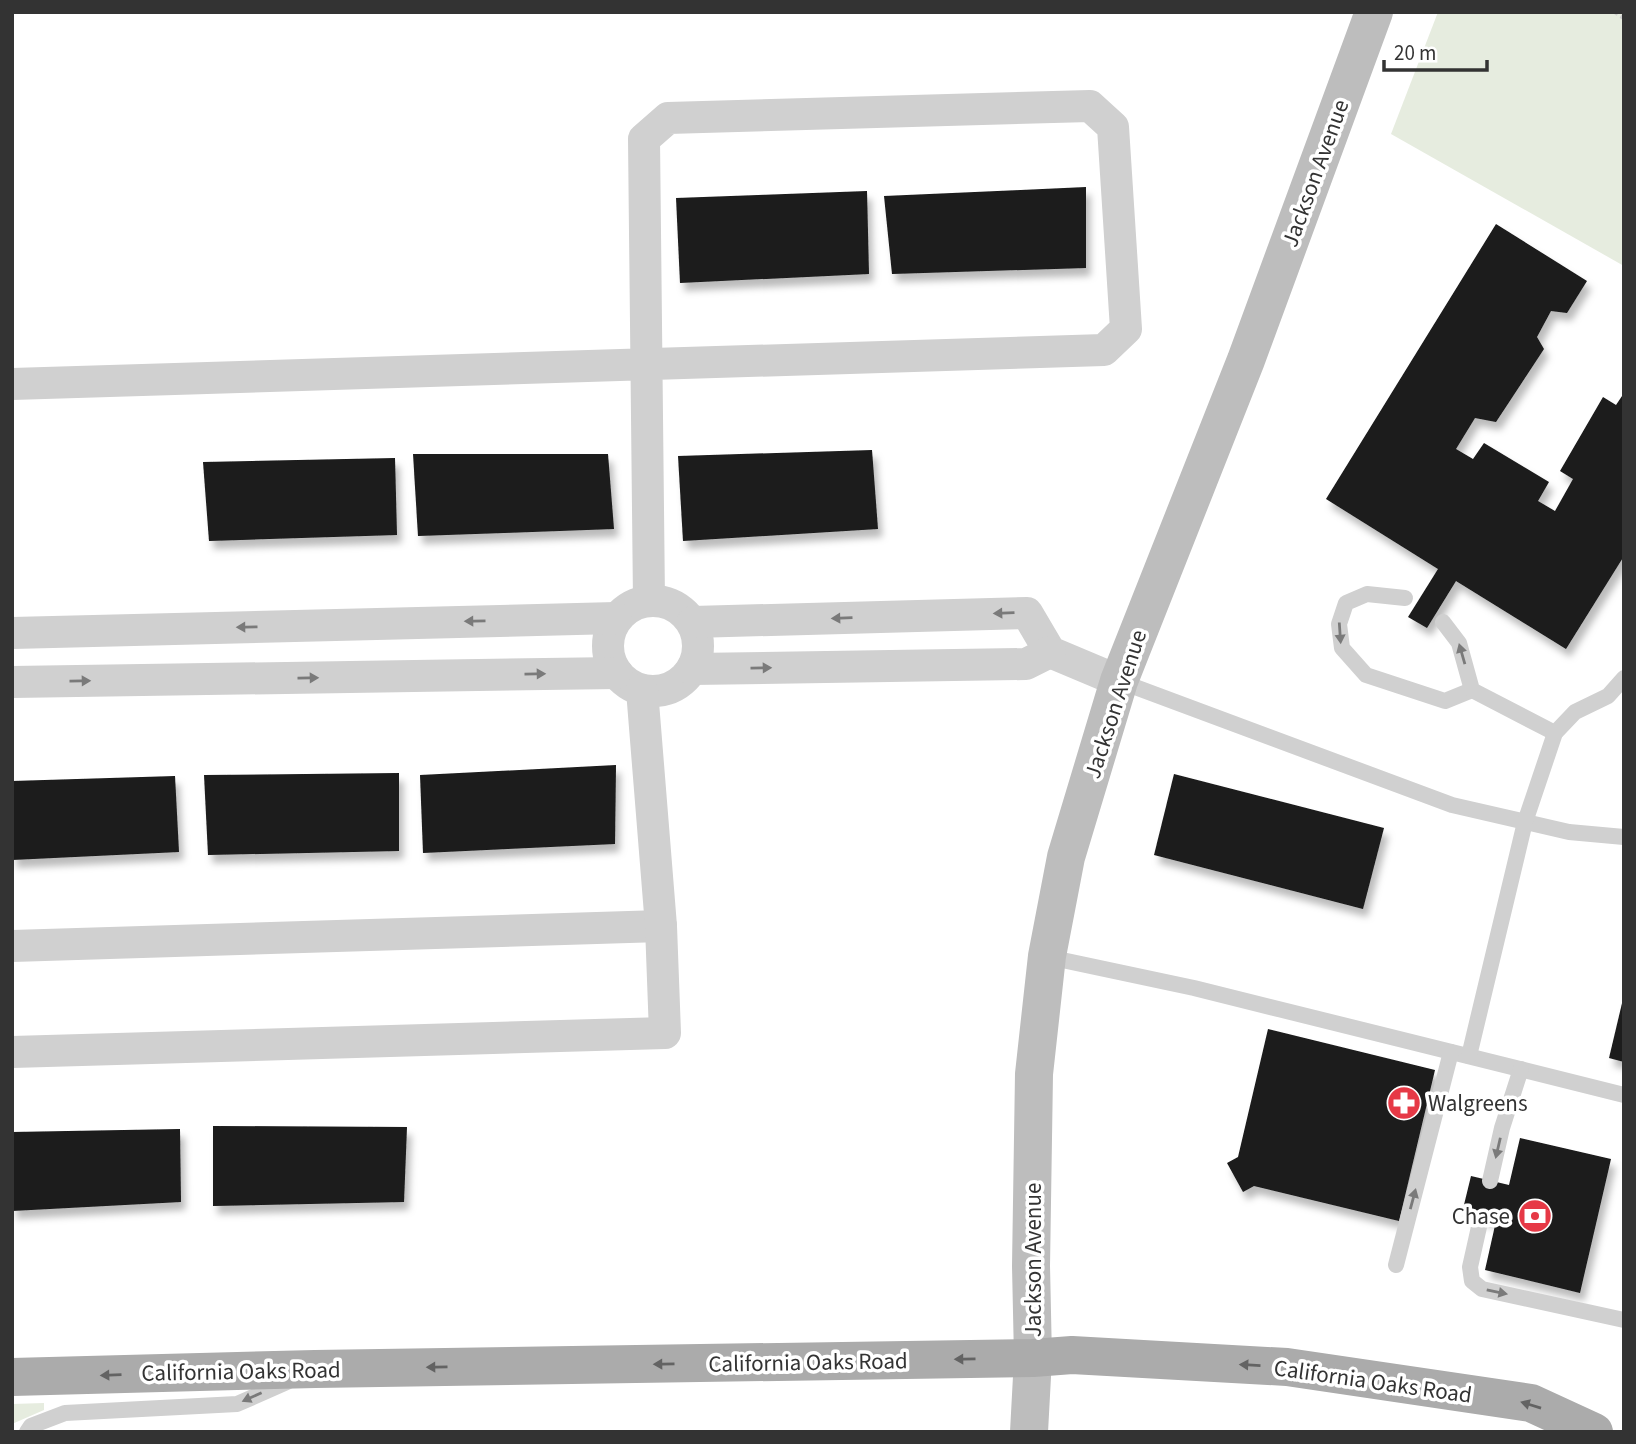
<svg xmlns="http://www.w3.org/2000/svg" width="1636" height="1444" font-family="'Source Sans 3',sans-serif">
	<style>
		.green { fill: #e6ecdf }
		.building { fill: #1a1a1a; filter: url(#shadow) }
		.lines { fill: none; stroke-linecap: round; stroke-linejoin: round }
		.path { stroke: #cdcdcd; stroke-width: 4.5; stroke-dasharray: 3.5 3.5; stroke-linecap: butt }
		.service { stroke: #d0d0d0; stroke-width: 16 }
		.minor { stroke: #d0d0d0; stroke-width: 32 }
		.secondary { stroke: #bdbdbd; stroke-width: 38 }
		.primary { stroke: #ababab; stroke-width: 38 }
		.oneway { fill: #7a7a7a }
		.oneway2 { fill: #636363 }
		.labels { text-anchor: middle; stroke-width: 7; stroke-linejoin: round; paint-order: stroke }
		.street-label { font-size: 23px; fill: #333; stroke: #fff }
		.poi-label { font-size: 23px; fill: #333; stroke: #fff; text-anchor: start }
	</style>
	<defs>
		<filter id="shadow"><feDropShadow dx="4.5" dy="8" stdDeviation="3.5" flood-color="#0004"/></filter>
	</defs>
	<rect width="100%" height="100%" fill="#fff"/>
	<!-- green -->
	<g class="green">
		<path d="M 1438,12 L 1624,12 L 1624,266 L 1391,134 Z"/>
		<path d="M 44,1403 L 44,1410 L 12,1424 L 12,1404 Z"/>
	</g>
	<!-- building -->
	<g class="building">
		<path d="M 1086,187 L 1086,268 L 892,274 L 884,196 Z"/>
		<path d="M 867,191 L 869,274 L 680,283 L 676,198 Z"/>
		<path d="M 1496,224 L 1587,281 L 1567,313 L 1551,311 L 1537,337 L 1544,349 L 1496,422 L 1475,418 L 1456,449 L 1473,459 L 1484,443 L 1549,482 L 1538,501 L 1555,511 L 1573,479 L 1560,471 L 1603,397 L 1616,405 L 1624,393 L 1624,556 L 1566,649 L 1456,581 L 1427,628 L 1408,617 L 1438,569 L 1326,499 Z"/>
		<path d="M 872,450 L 878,529 L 683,541 L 678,456 Z"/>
		<path d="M 413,454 L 608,454 L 614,529 L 418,536 Z"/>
		<path d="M 395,458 L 397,535 L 209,541 L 203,462 Z"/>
		<path d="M 616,765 L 615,844 L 423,853 L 420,775 Z"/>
		<path d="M 399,773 L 399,851 L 208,855 L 204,775 Z"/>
		<path d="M 1174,774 L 1384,828 L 1363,909 L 1154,855 Z"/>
		<path d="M 175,776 L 179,852 L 12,860 L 12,781 Z"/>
		<path d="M 1623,999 L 1624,999 L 1624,1062 L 1609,1058 Z"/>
		<path d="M 1268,1029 L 1435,1070 L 1399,1221 L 1254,1186 L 1243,1192 L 1227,1163 L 1238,1157 Z"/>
		<path d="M 213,1126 L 407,1127 L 404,1202 L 213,1206 Z"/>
		<path d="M 180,1129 L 181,1202 L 12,1211 L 12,1132 Z"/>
		<path d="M 1520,1138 L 1611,1159 L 1580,1293 L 1485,1270 L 1496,1221 L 1462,1213 L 1471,1176 L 1509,1185 Z"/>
	</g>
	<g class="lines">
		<!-- path -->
		<path class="path" d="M 1615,12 L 1624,18"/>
		<!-- service -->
		<g class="service">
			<path d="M 1405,598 L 1367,594 L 1346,603 L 1339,624 L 1342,648 L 1366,675 L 1445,701 L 1472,690"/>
			<path d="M 1443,622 L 1459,643 L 1472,690 L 1555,733"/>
			<path d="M 1119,681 L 1452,805 L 1569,832 L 1624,837"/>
			<path d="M 1048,957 L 1194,988 L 1624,1095"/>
			<path d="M 1469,1056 L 1525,822 L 1555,733 L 1575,712 L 1608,696 L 1624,678"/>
			<path d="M 1490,1181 L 1502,1128 L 1521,1069"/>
			<path d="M 1481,1218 L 1470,1267 L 1472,1281 L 1482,1289 L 1624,1320"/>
			<path d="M 1396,1265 L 1451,1052"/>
			<path d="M 27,1432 L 31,1426 L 65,1413 L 237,1404 L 287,1382"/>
		</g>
		<!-- minor -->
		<g class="minor">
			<path d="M 12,384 L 1104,350 L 1126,329 L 1113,127 L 1090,106 L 668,118 L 644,139 L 649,601"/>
			<circle cx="653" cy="646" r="45"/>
			<path d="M 693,622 L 1027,613 L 1050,652 L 1119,681"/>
			<path d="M 12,633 L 616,618"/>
			<path d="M 692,669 L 1026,664 L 1050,652"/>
			<path d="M 12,682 L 617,673"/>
			<path d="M 12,946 L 661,926"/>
			<path d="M 12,1052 L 665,1033 L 661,926 L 642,690"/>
		</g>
		<!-- secondary -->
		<path class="secondary" d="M 1029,1432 L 1033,1358 L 1031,1266 L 1034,1074 L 1047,956 L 1066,857 L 1119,681 L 1246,360 L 1374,12"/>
		<!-- primary -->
		<path class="primary" d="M 12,1377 L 315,1369 L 1033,1358 L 1072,1355 L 1287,1367 L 1531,1403 L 1594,1432"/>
	</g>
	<!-- one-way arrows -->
	<defs><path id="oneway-solid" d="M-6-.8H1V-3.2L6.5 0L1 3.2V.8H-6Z" transform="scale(1.75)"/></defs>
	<g class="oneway">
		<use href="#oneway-solid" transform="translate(1004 613) rotate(178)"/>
		<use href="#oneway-solid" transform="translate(842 618) rotate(178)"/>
		<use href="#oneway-solid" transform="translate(475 621) rotate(179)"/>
		<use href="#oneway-solid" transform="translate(247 627) rotate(179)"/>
		<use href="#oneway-solid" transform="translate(1340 633) rotate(86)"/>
		<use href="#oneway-solid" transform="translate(1462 654) rotate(-106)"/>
		<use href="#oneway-solid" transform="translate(761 668) rotate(-1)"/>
		<use href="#oneway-solid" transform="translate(535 674) rotate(-1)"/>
		<use href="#oneway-solid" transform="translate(308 678) rotate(-1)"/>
		<use href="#oneway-solid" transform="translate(80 681) rotate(-1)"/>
		<use href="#oneway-solid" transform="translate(1498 1148) rotate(103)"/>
		<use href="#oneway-solid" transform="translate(1413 1199) rotate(-75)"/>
		<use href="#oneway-solid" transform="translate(1497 1292) rotate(12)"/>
		<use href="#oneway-solid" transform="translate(252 1397) rotate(156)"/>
	</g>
	<g class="oneway2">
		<use href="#oneway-solid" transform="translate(965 1359) rotate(179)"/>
		<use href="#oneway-solid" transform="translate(664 1364) rotate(179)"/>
		<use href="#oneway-solid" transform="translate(1250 1365) rotate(-177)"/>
		<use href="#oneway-solid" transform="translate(437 1367) rotate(179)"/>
		<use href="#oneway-solid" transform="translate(111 1375) rotate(178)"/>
		<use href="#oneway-solid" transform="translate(1531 1405) rotate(-163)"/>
	</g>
	<!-- icons -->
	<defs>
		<g id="pharmacy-disc" transform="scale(1.75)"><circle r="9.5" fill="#e63946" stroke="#fff"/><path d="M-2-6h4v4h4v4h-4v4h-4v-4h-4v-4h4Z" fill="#fff"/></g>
		<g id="bank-disc" transform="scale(1.75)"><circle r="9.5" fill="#e63946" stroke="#fff"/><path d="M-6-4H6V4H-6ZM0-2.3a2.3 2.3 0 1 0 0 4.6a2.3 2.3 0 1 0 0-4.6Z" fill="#fff"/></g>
	</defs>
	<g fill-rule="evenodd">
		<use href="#pharmacy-disc" x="1404" y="1103"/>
		<use href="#bank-disc" x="1535" y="1216"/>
	</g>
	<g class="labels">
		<!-- street labels -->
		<g class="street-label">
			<text transform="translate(1315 173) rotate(-70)" y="8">Jackson Avenue</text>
			<text transform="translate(1115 704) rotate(-72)" y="8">Jackson Avenue</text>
			<text transform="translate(1033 1260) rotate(-90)" y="8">Jackson Avenue</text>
			<text transform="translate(808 1362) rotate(-1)" y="8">California Oaks Road</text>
			<text transform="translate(241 1371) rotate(-1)" y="8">California Oaks Road</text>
			<text transform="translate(1373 1381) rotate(8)" y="8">California Oaks Road</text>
		</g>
		<!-- poi labels -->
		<g class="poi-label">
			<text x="1428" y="1111">Walgreens</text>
			<text x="1510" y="1224" text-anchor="end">Chase</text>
		</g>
	</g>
	<!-- border -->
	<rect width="1636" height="1444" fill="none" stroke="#333333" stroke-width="28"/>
	<!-- scale -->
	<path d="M1384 60v10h103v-10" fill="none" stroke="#333333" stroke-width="3.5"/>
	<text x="1394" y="60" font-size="21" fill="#333333" stroke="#ffffff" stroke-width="5" paint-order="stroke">20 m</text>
</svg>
